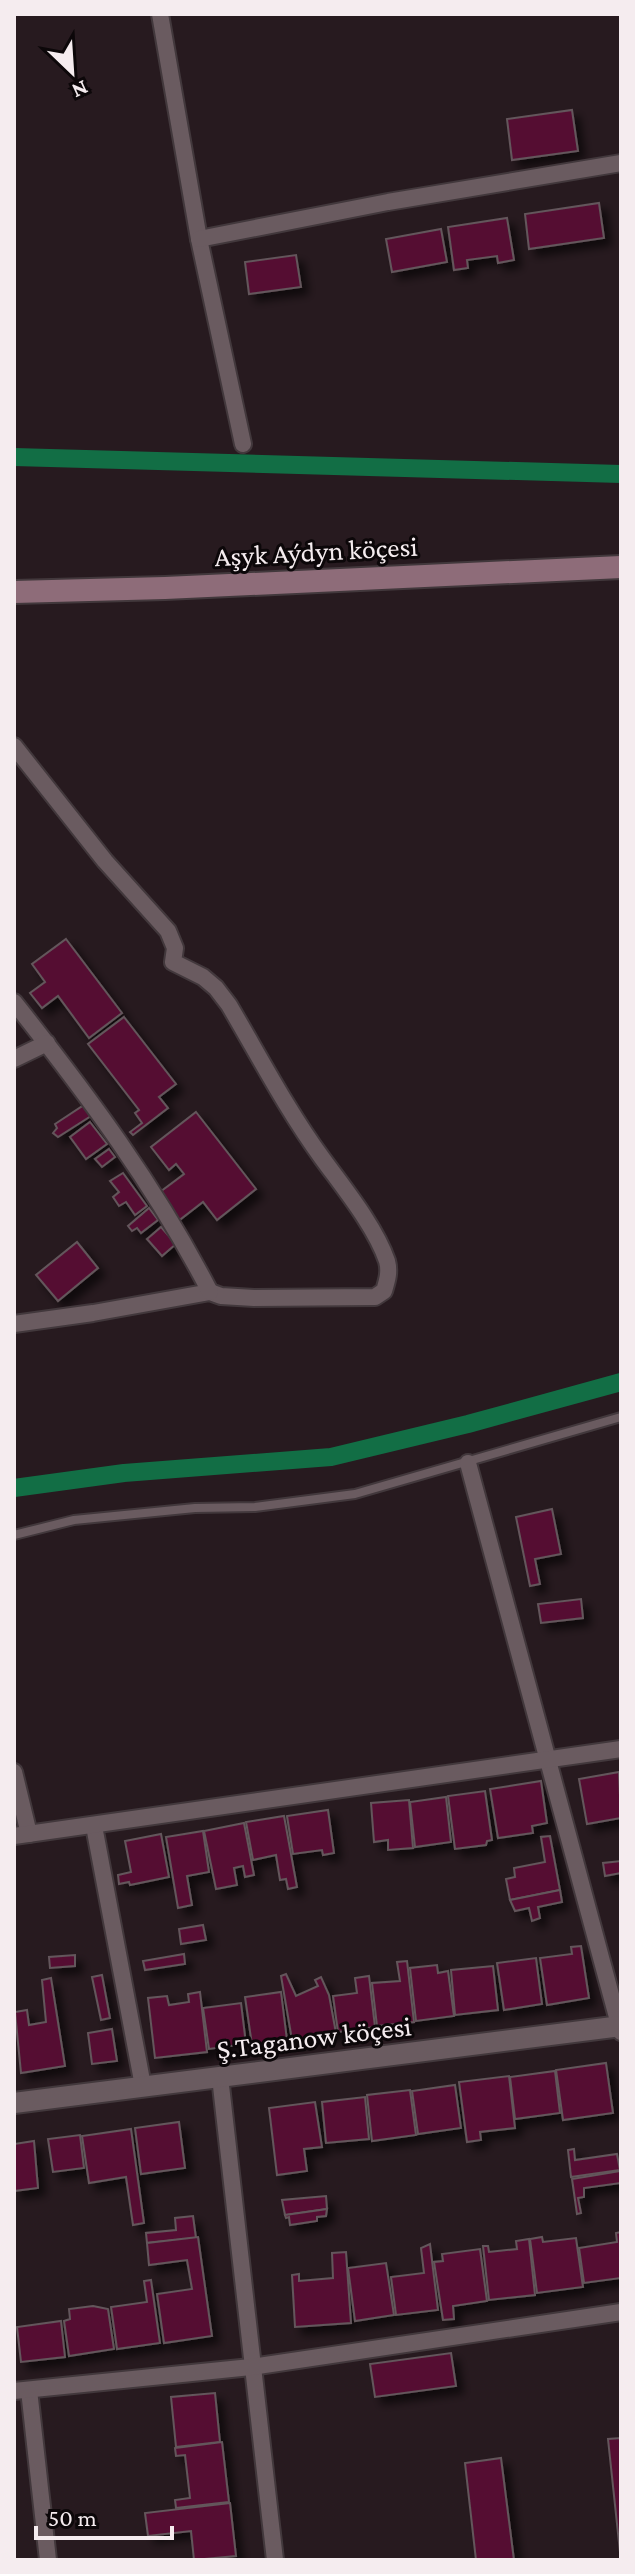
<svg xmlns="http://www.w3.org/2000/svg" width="635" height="2574" font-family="'Crimson Pro',serif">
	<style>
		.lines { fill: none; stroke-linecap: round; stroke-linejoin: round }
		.canal { stroke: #126e45; stroke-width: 18 }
		.building { fill: #551033; stroke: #64565b; stroke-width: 2; filter: url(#shadow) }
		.service-casing { stroke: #42383c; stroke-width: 12 }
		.minor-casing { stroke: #42383c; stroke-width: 20 }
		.tertiary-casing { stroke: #42383c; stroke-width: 24 }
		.secondary-casing { stroke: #42383c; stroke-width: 26 }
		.service { stroke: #6a5b60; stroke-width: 8 }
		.minor { stroke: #6a5b60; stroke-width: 16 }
		.tertiary { stroke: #6a5b60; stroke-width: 20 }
		.secondary { stroke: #8e6c79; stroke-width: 22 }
		.labels { text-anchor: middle; stroke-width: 6; stroke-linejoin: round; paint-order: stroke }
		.street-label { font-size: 28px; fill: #f5ecef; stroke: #0c0709 }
	</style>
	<defs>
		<filter id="shadow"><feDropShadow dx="7" dy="7" stdDeviation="4" flood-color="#0009"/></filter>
	</defs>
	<rect width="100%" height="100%" fill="#271a1f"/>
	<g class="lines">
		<!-- canal -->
		<g class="canal">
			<path d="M 14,457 L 621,474"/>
			<path d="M 14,1488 L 124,1473 L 331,1457 L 468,1424 L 621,1382"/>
		</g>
	</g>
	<!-- building -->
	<g class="building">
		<path d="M 572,110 L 578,151 L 512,160 L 507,119 Z"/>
		<path d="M 599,203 L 604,238 L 529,249 L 525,214 Z"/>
		<path d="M 507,218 L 514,260 L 498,263 L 497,256 L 467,260 L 468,268 L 454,270 L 448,227 Z"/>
		<path d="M 441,229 L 447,262 L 392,272 L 386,239 Z"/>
		<path d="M 296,255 L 301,287 L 249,294 L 245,262 Z"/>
		<path d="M 66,939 L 122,1013 L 89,1038 L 58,996 L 42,1008 L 30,993 L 45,982 L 32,964 Z"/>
		<path d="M 124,1017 L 176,1084 L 159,1097 L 168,1108 L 133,1135 L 130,1132 L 142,1123 L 135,1113 L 139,1110 L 88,1044 Z"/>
		<path d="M 84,1105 L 91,1116 L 58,1137 L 53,1133 L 57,1128 L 55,1124 Z"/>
		<path d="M 196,1112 L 256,1189 L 217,1220 L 203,1202 L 177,1222 L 156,1195 L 184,1174 L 176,1164 L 169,1170 L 151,1147 Z"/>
		<path d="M 90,1122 L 107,1144 L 86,1159 L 70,1137 Z"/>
		<path d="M 109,1149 L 115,1157 L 102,1167 L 95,1159 Z"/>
		<path d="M 123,1173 L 147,1206 L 135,1215 L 126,1202 L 119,1206 L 113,1197 L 119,1192 L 110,1181 Z"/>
		<path d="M 149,1208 L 158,1220 L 141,1233 L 137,1228 L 132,1231 L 128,1226 Z"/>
		<path d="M 161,1227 L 176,1244 L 162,1256 L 147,1239 Z"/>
		<path d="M 77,1242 L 98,1268 L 58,1301 L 36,1275 Z"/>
		<path d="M 552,1509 L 561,1554 L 535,1559 L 540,1584 L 530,1586 L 516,1517 Z"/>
		<path d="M 581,1599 L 583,1618 L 541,1623 L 538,1604 Z"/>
		<path d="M 619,1772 L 621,1818 L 587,1824 L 579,1779 Z"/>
		<path d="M 541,1781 L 547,1823 L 532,1826 L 533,1833 L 498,1838 L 490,1789 Z"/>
		<path d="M 485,1791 L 492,1840 L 487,1841 L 486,1845 L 455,1849 L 448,1796 Z"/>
		<path d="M 446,1797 L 451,1842 L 415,1847 L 410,1802 Z"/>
		<path d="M 409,1800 L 413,1848 L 388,1850 L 388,1840 L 374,1842 L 371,1803 Z"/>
		<path d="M 328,1810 L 334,1853 L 323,1855 L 322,1850 L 293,1854 L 287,1816 Z"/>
		<path d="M 284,1816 L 297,1887 L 288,1889 L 286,1879 L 280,1880 L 276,1855 L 253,1860 L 246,1822 Z"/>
		<path d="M 244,1823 L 254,1875 L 245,1877 L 243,1866 L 234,1868 L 237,1885 L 216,1889 L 204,1831 Z"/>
		<path d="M 203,1831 L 209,1872 L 187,1876 L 192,1905 L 178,1908 L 166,1837 Z"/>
		<path d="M 161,1834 L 169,1877 L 130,1885 L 129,1882 L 119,1884 L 118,1875 L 131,1872 L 125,1841 Z"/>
		<path d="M 550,1836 L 560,1890 L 510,1900 L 506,1879 L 515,1877 L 514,1868 L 545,1862 L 541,1837 Z"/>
		<path d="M 621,1861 L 621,1873 L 605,1876 L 603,1863 Z"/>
		<path d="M 560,1890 L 562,1902 L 538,1907 L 540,1918 L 532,1921 L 529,1908 L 515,1911 L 510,1900 Z"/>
		<path d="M 203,1925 L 206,1940 L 181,1944 L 179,1929 Z"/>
		<path d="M 581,1946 L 589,1998 L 547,2005 L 540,1958 L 572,1954 L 571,1947 Z"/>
		<path d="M 184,1954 L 185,1964 L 145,1970 L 143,1961 Z"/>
		<path d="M 75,1955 L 75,1966 L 50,1968 L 49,1957 Z"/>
		<path d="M 536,1958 L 542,2004 L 504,2010 L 497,1963 Z"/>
		<path d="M 407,1961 L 414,2022 L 377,2026 L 372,1983 L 400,1981 L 397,1962 Z"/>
		<path d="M 437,1965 L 438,1973 L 448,1971 L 454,2016 L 416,2021 L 410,1968 Z"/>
		<path d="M 493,1966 L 498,2010 L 455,2015 L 451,1970 Z"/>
		<path d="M 286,1974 L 296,1996 L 318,1986 L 315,1980 L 321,1977 L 329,1995 L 336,2033 L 292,2040 L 281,1976 Z"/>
		<path d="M 102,1975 L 110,2018 L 101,2020 L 92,1977 Z"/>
		<path d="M 369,1976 L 375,2027 L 338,2032 L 333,1996 L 357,1993 L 355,1978 Z"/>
		<path d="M 51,1978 L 65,2066 L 21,2073 L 15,2012 L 27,2010 L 29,2025 L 46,2022 L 42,1980 Z"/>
		<path d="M 200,1992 L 207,2052 L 155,2058 L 148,1998 L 167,1996 L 169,2005 L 189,2002 L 188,1994 Z"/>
		<path d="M 281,1992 L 287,2040 L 252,2045 L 245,1997 Z"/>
		<path d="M 241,2003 L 246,2044 L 209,2049 L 203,2008 Z"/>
		<path d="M 112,2029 L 117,2061 L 92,2064 L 88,2033 Z"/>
		<path d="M 606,2063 L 613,2113 L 563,2120 L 556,2070 Z"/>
		<path d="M 555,2071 L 560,2113 L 515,2119 L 510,2077 Z"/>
		<path d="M 509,2076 L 515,2128 L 480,2132 L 481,2140 L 467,2142 L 459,2082 Z"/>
		<path d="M 455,2085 L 461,2128 L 418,2134 L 412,2091 Z"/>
		<path d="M 410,2090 L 416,2135 L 372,2141 L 367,2095 Z"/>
		<path d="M 365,2097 L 369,2139 L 326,2143 L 322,2102 Z"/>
		<path d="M 315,2102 L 322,2147 L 304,2149 L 307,2171 L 277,2175 L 269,2108 Z"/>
		<path d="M 179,2122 L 185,2168 L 141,2174 L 135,2128 Z"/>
		<path d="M 131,2129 L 144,2223 L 133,2225 L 126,2177 L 89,2183 L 82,2136 Z"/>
		<path d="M 80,2135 L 84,2168 L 53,2172 L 48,2139 Z"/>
		<path d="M 34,2141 L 38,2188 L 14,2191 L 14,2144 Z"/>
		<path d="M 574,2149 L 575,2160 L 617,2154 L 620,2170 L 571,2177 L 568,2150 Z"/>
		<path d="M 620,2171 L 621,2183 L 584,2188 L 584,2197 L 578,2198 L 581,2213 L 577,2214 L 572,2179 Z"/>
		<path d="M 326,2196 L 327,2209 L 285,2215 L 282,2200 Z"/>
		<path d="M 327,2209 L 326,2216 L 317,2217 L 317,2221 L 290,2225 L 289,2217 L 286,2218 L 285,2215 Z"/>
		<path d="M 193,2216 L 196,2238 L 147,2243 L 146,2233 L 176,2230 L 175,2218 Z"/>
		<path d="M 621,2232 L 621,2278 L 584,2283 L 579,2248 L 617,2242 L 616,2233 Z"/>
		<path d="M 198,2237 L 212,2336 L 164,2343 L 157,2294 L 192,2289 L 187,2260 L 149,2265 L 147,2243 Z"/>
		<path d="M 542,2237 L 543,2242 L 576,2238 L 583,2287 L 537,2293 L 530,2239 Z"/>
		<path d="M 529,2239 L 535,2295 L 489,2300 L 483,2246 L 488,2246 L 489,2252 L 517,2249 L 516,2241 Z"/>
		<path d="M 430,2244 L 438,2310 L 396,2315 L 391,2277 L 424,2273 L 421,2248 Z"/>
		<path d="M 480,2249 L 487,2301 L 453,2306 L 454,2319 L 443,2320 L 434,2262 L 443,2261 L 442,2254 Z"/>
		<path d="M 346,2252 L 351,2323 L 295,2327 L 292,2275 L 299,2274 L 299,2281 L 333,2278 L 332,2253 Z"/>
		<path d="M 386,2263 L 394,2315 L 355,2321 L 348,2268 Z"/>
		<path d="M 151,2280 L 160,2343 L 117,2349 L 111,2307 L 147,2302 L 144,2281 Z"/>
		<path d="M 93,2306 L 108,2309 L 114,2349 L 69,2356 L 64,2321 L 70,2319 L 69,2309 Z"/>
		<path d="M 61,2321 L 65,2357 L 21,2362 L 17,2327 Z"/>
		<path d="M 451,2353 L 456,2386 L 375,2397 L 370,2364 Z"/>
		<path d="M 215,2393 L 220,2442 L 176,2447 L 171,2397 Z"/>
		<path d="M 621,2438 L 621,2552 L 620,2552 L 608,2439 Z"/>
		<path d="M 222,2442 L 229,2502 L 176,2508 L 175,2500 L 190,2498 L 185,2455 L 176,2456 L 175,2448 Z"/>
		<path d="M 501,2458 L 514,2560 L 476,2560 L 465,2463 Z"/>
		<path d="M 230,2503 L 236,2556 L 194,2560 L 191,2531 L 148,2536 L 145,2513 Z"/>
	</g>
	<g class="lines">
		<!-- service casing -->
		<g class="service-casing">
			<path id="service" d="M 14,1535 L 74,1520 L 195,1508 L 255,1507 L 355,1494 L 621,1417"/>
		</g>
		<!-- minor casing -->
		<g class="minor-casing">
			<g id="minor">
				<path d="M 160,14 L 199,239 L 243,444"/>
				<path d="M 199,239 L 388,202 L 621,163"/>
				<path d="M 14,746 L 105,861 L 168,931 L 175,948 L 173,962 L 203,977 L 216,988 L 229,1005 C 259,1056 287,1110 322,1158 C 343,1187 375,1226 387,1261 C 390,1272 387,1281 384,1291 L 375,1297 L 254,1298 L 221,1296 L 210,1292 L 93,1313 L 14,1324"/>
				<path d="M 14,1002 C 87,1094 156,1187 210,1292"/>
				<path d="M 14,1059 L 47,1043"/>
				<path d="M 468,1463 L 621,2032"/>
				<path d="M 14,1772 L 29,1834"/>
				<path d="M 94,1826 L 143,2086"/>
				<path d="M 14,1836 L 621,1749"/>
				<path d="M 220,2077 L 275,2560"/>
				<path d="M 29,2390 L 48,2560"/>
				<path d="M 14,2391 L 251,2367 L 621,2312"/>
			</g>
		</g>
		<!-- tertiary casing -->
		<g class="tertiary-casing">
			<path id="tertiary" d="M 14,2103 L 621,2026"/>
		</g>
		<!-- secondary casing -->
		<g class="secondary-casing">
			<path id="secondary" d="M 14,592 L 165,588 L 621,567"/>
		</g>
		<!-- service -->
		<use href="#service" class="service"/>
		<!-- minor -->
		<use href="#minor" class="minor"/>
		<!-- tertiary -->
		<use href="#tertiary" class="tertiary"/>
		<!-- secondary -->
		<use href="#secondary" class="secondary"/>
	</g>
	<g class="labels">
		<!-- street labels -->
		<g class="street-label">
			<text transform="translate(316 551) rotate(-3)" y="10">Aşyk Aýdyn köçesi</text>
			<text transform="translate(314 2037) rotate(-7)" y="10">Ş.Taganow köçesi</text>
		</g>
	</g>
	<!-- border -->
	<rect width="635" height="2574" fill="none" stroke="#f5ecef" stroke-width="32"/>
	<!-- north arrow -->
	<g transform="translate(72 72) rotate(155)" stroke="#0c0709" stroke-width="6" paint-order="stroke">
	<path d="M0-6L14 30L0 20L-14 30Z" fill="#f5ecef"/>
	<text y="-12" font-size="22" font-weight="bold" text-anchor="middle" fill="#f5ecef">N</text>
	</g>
	<!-- scale -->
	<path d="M36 2526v12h136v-12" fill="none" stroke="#f5ecef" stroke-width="4"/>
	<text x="48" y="2526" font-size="24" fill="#f5ecef" stroke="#0c0709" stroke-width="6" paint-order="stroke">50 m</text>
</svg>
